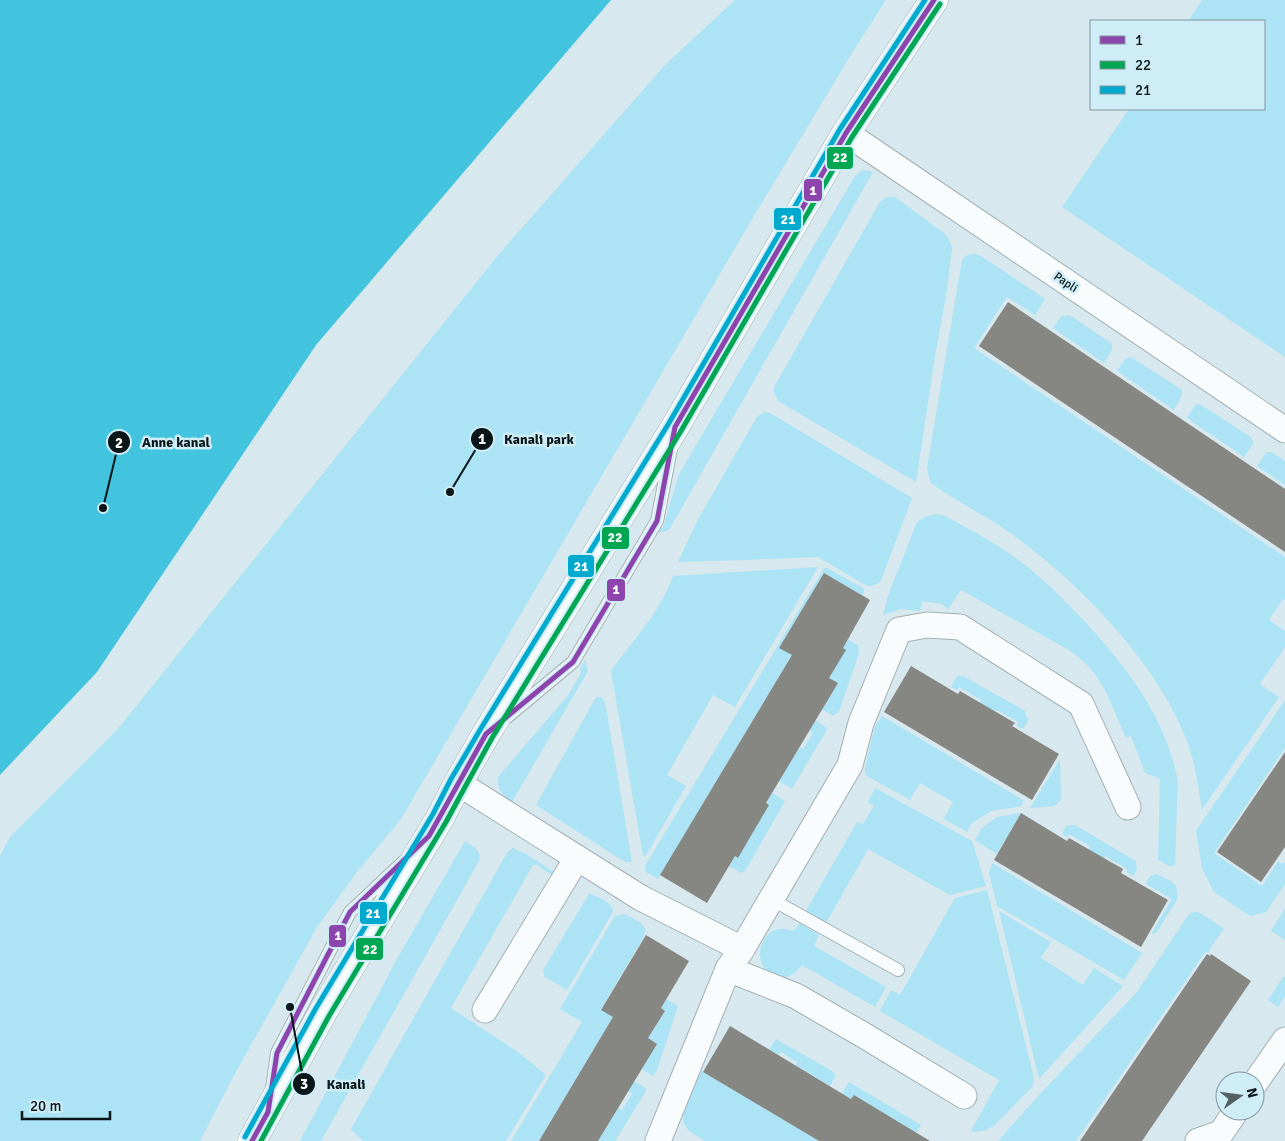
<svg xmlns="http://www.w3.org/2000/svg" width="1285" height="1141" font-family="Signika,sans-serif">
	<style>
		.green { fill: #ace4f5 }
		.water { fill: #42c3de }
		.building { fill: #868682 }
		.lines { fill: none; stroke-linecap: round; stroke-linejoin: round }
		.lane-casing { stroke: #a2afb4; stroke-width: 14 }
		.street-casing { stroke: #a2afb4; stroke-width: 27 }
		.secondary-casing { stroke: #a2afb4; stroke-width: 29 }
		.lane { stroke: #f9fcfc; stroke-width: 12 }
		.street { stroke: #f9fcfc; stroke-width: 25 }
		.secondary { stroke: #f9fcfc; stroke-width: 28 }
		.bus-1-casing { stroke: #ceedf7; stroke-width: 9 }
		.bus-2-casing { stroke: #ceedf7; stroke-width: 9 }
		.bus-3-casing { stroke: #ceedf7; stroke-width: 9 }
		.bus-1 { stroke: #8e44ad; stroke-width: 5 }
		.bus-2 { stroke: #00a651; stroke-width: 5 }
		.bus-3 { stroke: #00a9ce; stroke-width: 5 }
		.labels { text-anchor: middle; stroke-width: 5; stroke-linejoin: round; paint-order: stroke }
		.street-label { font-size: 12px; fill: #0a1518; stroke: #ceedf7 }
		.leader { fill: none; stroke: #0a1518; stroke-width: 2 }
		.callout-dot { fill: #0a1518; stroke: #ceedf7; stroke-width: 2 }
		.mark-label { font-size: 15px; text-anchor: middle; font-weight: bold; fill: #fff }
		.callout-label { font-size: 14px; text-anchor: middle; font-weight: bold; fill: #0a1518; stroke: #ceedf7; stroke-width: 5; stroke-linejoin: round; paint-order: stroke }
		.line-badge { stroke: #ceedf7; stroke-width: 2 }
		.badge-label { font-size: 14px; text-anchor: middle; font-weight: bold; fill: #fff }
	</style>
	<rect width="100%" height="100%" fill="#d7e8ee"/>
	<!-- green -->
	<g class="green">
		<path d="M 735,0 L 886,0 L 855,48 L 752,219 L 401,819 L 357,872 L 317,927 L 232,1079 L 200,1141 L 0,1141 L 0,856 L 10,837 L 117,730 L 499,254 L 665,65 Z"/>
		<path d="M 1202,0 L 1285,0 L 1285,357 L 1062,207 L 1129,109 L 1264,109 L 1264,21 L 1188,21 Z"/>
		<path d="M 862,170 L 869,171 L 873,172 L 669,530 L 659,533 L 661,528 L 663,528 L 679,474 L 855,176 Z"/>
		<path d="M 890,197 L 895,197 L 944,233 L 948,237 L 952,247 L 947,290 L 935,356 L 916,482 L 778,401 L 774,392 L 774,387 L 880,202 L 885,198 Z"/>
		<path d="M 970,254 L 976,254 L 981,256 L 1045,299 L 1035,315 L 1007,297 L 974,348 L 1285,557 L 1285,600 L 1283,599 L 1269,620 L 1285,631 L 1285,647 L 1260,684 L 1279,697 L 1202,810 C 1198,785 1195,760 1185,736 C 1154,658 1072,575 1003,528 C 980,513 955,500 932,484 L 929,477 L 927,468 L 962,260 L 966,256 Z"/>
		<path d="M 1066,315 L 1071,316 L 1112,344 L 1112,350 L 1104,363 L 1053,328 L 1061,317 Z"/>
		<path d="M 1131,357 L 1182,390 L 1182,395 L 1174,410 L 1117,371 L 1125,359 Z"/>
		<path d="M 1198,404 L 1200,404 L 1252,438 L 1253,444 L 1244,457 L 1187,418 L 1195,405 Z"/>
		<path d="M 764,412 L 770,413 L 912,498 L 882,578 C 879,584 874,586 867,586 L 818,557 L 745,560 L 678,562 L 697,521 L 757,417 Z"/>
		<path d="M 1269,452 L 1272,452 L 1285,461 L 1285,485 L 1257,466 L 1266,453 Z"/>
		<path d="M 938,514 L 945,516 C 965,527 985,537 1004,550 C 1035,570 1061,596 1086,623 C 1127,668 1164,715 1177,777 C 1179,785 1177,795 1177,803 C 1176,823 1176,844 1175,864 L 1173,866 L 1169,866 L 1158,860 L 1160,779 L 1145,773 L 1131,736 L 1126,738 C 1115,715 1107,687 1090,668 C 1084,661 1076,656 1069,650 L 961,590 L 948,609 L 942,604 L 922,601 L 920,611 L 901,609 L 883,615 L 888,596 L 916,524 C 922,517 928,515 938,514 Z"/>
		<path d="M 818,567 L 735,707 L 713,695 L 667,775 L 686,786 L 645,857 L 643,856 L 611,671 C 633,640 660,613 673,576 Z"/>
		<path d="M 825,567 L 863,588 L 864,591 L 863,596 L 824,573 L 780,647 L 792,655 L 658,879 L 646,872 L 645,866 Z"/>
		<path d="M 847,639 L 858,645 L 859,653 L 839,712 L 835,714 L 834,716 L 822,709 L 837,683 L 826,676 Z"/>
		<path d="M 585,660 L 588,671 L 512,802 C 503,795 496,789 498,777 L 569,694 L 581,673 L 580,669 Z"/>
		<path d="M 957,676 L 963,676 L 1025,711 L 1026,717 L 1029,719 L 1023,729 L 1016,725 L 1018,722 L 997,710 L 995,712 L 980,704 L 981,700 L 959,687 L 957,690 L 951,687 Z"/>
		<path d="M 597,697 L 601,697 L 605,702 L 632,862 L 625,862 L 536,805 L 595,699 Z"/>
		<path d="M 1285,700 L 1285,748 L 1214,853 L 1262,886 L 1278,861 L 1282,864 L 1285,862 L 1285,884 L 1266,912 L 1250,916 L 1214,892 L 1202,868 L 1196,831 Z"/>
		<path d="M 882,716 L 1023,800 L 1022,806 L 991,811 L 971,824 L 967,832 L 944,819 L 953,802 L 920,783 L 910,800 L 867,776 L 865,773 L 865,767 L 875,726 Z"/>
		<path d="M 815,720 L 827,728 L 825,733 L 792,789 L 779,781 L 799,747 L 803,749 L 813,733 L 810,730 Z"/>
		<path d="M 1060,759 L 1061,798 L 1060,801 L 1054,806 L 1030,808 Z"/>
		<path d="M 875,788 L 972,841 L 986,886 L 950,895 L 868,849 L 826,923 L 806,911 L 857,822 L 863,824 L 874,806 L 868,802 Z"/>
		<path d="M 772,793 L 785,801 L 745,871 L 741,873 L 729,866 L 735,856 L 738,857 L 769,805 L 766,803 Z"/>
		<path d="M 1021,813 L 997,854 L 975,840 L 981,829 L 997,817 Z"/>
		<path d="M 1069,825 L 1075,825 L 1134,860 L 1136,862 L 1137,869 L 1133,876 L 1126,872 L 1127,869 L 1105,856 L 1103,859 L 1088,850 L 1090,846 L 1069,834 L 1067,837 L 1062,834 L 1066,826 Z"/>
		<path d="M 465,841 C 473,847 482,850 479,861 L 321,1141 L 300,1141 L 397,959 Z"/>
		<path d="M 513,848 L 526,854 L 556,873 L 555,877 L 537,865 L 533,865 L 451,1008 L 518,1052 L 546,1075 L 506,1141 L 363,1141 L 351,1129 L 508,851 Z"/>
		<path d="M 992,863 L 1142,953 L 1124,980 L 997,906 L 989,873 Z"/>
		<path d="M 1157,874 C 1171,882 1180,882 1177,900 L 1156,933 L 1151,934 L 1172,899 L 1146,884 L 1150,876 Z"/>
		<path d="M 987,890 L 1034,1078 L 1033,1086 L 994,1126 L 984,1131 L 974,1132 L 971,1131 L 999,1080 L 880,1011 L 891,990 L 900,995 L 955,898 Z"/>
		<path d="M 589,894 L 591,894 C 599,898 613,902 613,912 L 567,990 L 545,977 L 543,970 Z"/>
		<path d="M 1285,908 L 1285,940 L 1271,931 Z"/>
		<path d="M 999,911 L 1051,942 L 1041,958 L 1083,985 L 1094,968 L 1123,986 L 1039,1079 Z"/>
		<path d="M 1196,912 L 1201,913 L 1224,929 L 1211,947 L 1209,953 L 1206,951 L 1076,1141 L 998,1141 L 1040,1094 L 1137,992 L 1187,917 L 1190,913 Z"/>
		<path d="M 625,914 L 641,923 L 646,930 L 644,934 L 645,935 L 601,1009 L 613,1017 L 539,1141 L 511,1141 L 582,1022 L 560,1009 L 615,916 Z"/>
		<path d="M 800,923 L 819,935 L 814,946 L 886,987 L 875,1007 L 802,965 C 796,973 790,978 779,977 C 749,974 755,918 794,931 Z"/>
		<path d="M 1285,976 L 1285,996 L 1278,1007 L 1268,1000 L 1283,977 Z"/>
		<path d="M 666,999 L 678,1006 L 657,1070 L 653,1076 L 642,1069 L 644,1036 L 655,1027 L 665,1011 L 661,1008 Z"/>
		<path d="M 776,1039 L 832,1071 L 836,1075 L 830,1086 L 796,1065 L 797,1062 L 781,1052 L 778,1055 L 769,1049 Z"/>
		<path d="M 702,1071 L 819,1141 L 705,1141 L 689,1131 L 684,1124 L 683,1115 L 697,1079 Z"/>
		<path d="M 634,1081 L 645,1088 L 646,1091 L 615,1141 L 598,1141 L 618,1108 L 622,1110 L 632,1094 L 628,1091 Z"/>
		<path d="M 849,1082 L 921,1125 L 914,1136 L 905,1126 L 854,1095 L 851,1099 L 842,1093 Z"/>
	</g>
	<!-- water -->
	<path class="water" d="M 0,0 L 611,0 L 316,345 L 97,672 L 0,775 Z"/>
	<!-- building -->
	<g class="building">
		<path d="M 1008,302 L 1285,489 L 1285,552 L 979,346 Z"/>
		<path d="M 824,573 L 870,600 L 843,648 L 846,650 L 829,678 L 838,683 L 766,803 L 769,805 L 738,858 L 735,856 L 707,903 L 660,875 L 792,655 L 779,648 Z"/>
		<path d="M 911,666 L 958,694 L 960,691 L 1015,723 L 1012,726 L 1059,754 L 1032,800 L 884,712 Z"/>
		<path d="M 1285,752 L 1285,847 L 1261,882 L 1217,852 Z"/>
		<path d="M 1021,813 L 1067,841 L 1069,838 L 1123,869 L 1121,873 L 1168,900 L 1141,947 L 994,860 Z"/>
		<path d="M 646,935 L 689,961 L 661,1008 L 665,1011 L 648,1038 L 657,1044 L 598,1141 L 539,1141 L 613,1017 L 601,1010 Z"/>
		<path d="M 1207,954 L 1210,956 L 1211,954 L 1251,981 L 1142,1141 L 1080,1141 Z"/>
		<path d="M 730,1026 L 851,1099 L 854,1095 L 930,1141 L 819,1141 L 703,1072 Z"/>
	</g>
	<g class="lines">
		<!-- lane casing -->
		<g class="lane-casing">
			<g id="lane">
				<path d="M 507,717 L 573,662 L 657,521 L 671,449"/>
				<path d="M 771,899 L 898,970"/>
				<path d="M 272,1089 L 277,1053 L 350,912 L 403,862"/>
			</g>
		</g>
		<!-- street casing -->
		<g class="street-casing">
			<g id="street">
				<path d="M 846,133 L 1285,430"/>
				<path d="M 458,783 L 641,898 L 742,949 L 728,969 L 658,1141"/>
				<path d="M 742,949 L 850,765 L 861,723 L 899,630 L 927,625 L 960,627 L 1081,704 L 1128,807"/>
				<path d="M 728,969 L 796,996 L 865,1036 L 964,1096"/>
				<path d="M 485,1010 L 577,858"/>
				<path d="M 1255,1083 L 1285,1040"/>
				<path d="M 1198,1141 L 1221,1133 L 1236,1111"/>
			</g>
		</g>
		<!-- secondary casing -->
		<g class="secondary-casing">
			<path id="secondary" d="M 252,1141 L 323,1012 L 440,818 L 458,783 L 486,734 L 675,427 L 846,133 L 934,0"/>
		</g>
		<!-- lane -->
		<use href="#lane" class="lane"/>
		<!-- street -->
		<use href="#street" class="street"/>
		<!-- secondary -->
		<use href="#secondary" class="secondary"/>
		<!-- bus-1 casing -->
		<g class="bus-1-casing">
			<path id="bus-1" d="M 252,1141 L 268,1112 L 277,1053 L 350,912 L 429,836 L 486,734 L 573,662 L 657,521 L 675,427 L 846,133 L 934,0"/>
		</g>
		<!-- bus-2 casing -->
		<g class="bus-2-casing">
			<path id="bus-2" d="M 261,1141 L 329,1016 L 446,822 L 465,787 L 492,738 L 681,431 L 852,137 L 940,4"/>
		</g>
		<!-- bus-3 casing -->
		<g class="bus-3-casing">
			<path id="bus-3" d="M 245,1137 L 316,1008 L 433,814 L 451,779 L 480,730 L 669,423 L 840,129 L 925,0"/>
		</g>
		<!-- bus-1 -->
		<use href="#bus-1" class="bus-1"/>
		<!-- bus-2 -->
		<use href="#bus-2" class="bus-2"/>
		<!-- bus-3 -->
		<use href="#bus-3" class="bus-3"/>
	</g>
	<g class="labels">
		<!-- street labels -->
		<g class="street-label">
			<text transform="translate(1066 282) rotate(34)" y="4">Papli</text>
		</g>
	</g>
	<!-- callouts -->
	<path class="leader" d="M450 492L482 439M103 508L119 442M290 1007L304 1084"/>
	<g class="callout-dot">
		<circle cx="450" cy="492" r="5"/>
		<circle cx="103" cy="508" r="5"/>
		<circle cx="290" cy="1007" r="5"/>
		<circle cx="482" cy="439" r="12"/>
		<circle cx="119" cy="442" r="12"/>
		<circle cx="304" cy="1084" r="12"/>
	</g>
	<g class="mark-label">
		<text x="482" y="444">1</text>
		<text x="119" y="448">2</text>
		<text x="304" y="1089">3</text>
	</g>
	<g class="callout-label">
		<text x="539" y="444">Kanali park</text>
		<text x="176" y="447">Anne kanal</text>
		<text x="346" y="1089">Kanali</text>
	</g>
	<g class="line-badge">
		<rect x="826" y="146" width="28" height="24" rx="5" fill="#00a651"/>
		<rect x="803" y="178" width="20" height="24" rx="5" fill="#8e44ad"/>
		<rect x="773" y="207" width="29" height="24" rx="5" fill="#00a9ce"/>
		<rect x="601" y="526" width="29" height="24" rx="5" fill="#00a651"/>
		<rect x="567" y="554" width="28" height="24" rx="5" fill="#00a9ce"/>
		<rect x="606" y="578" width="20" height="24" rx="5" fill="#8e44ad"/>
		<rect x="359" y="901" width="29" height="24" rx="5" fill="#00a9ce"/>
		<rect x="328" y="924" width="19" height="24" rx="5" fill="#8e44ad"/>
		<rect x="355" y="937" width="29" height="24" rx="5" fill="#00a651"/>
	</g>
	<g class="badge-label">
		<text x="840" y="162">22</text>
		<text x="813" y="195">1</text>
		<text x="788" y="224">21</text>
		<text x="615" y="542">22</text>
		<text x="581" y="571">21</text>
		<text x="616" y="594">1</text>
		<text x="373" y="918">21</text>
		<text x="338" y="940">1</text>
		<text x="370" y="954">22</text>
	</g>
	<!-- legend -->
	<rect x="1090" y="20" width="175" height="90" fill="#ceedf7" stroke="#80979e"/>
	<rect x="1100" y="36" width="25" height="8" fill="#8e44ad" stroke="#80979e"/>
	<text x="1135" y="45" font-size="15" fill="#0a1518">1</text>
	<rect x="1100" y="61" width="25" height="8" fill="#00a651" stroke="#80979e"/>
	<text x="1135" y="70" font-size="15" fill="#0a1518">22</text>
	<rect x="1100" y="86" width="25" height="8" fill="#00a9ce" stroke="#80979e"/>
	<text x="1135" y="95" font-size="15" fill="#0a1518">21</text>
	<!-- north arrow -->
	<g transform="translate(1240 1096) rotate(76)"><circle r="24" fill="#ceedf7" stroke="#80979e"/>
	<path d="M0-4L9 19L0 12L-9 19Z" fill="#525f63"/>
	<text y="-8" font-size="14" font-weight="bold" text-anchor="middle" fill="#0a1518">N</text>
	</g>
	<!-- scale -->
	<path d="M22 1111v8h88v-8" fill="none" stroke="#0a1518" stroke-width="2.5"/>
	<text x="30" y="1111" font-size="15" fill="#0a1518" stroke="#ceedf7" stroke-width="4" paint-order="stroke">20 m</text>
</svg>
